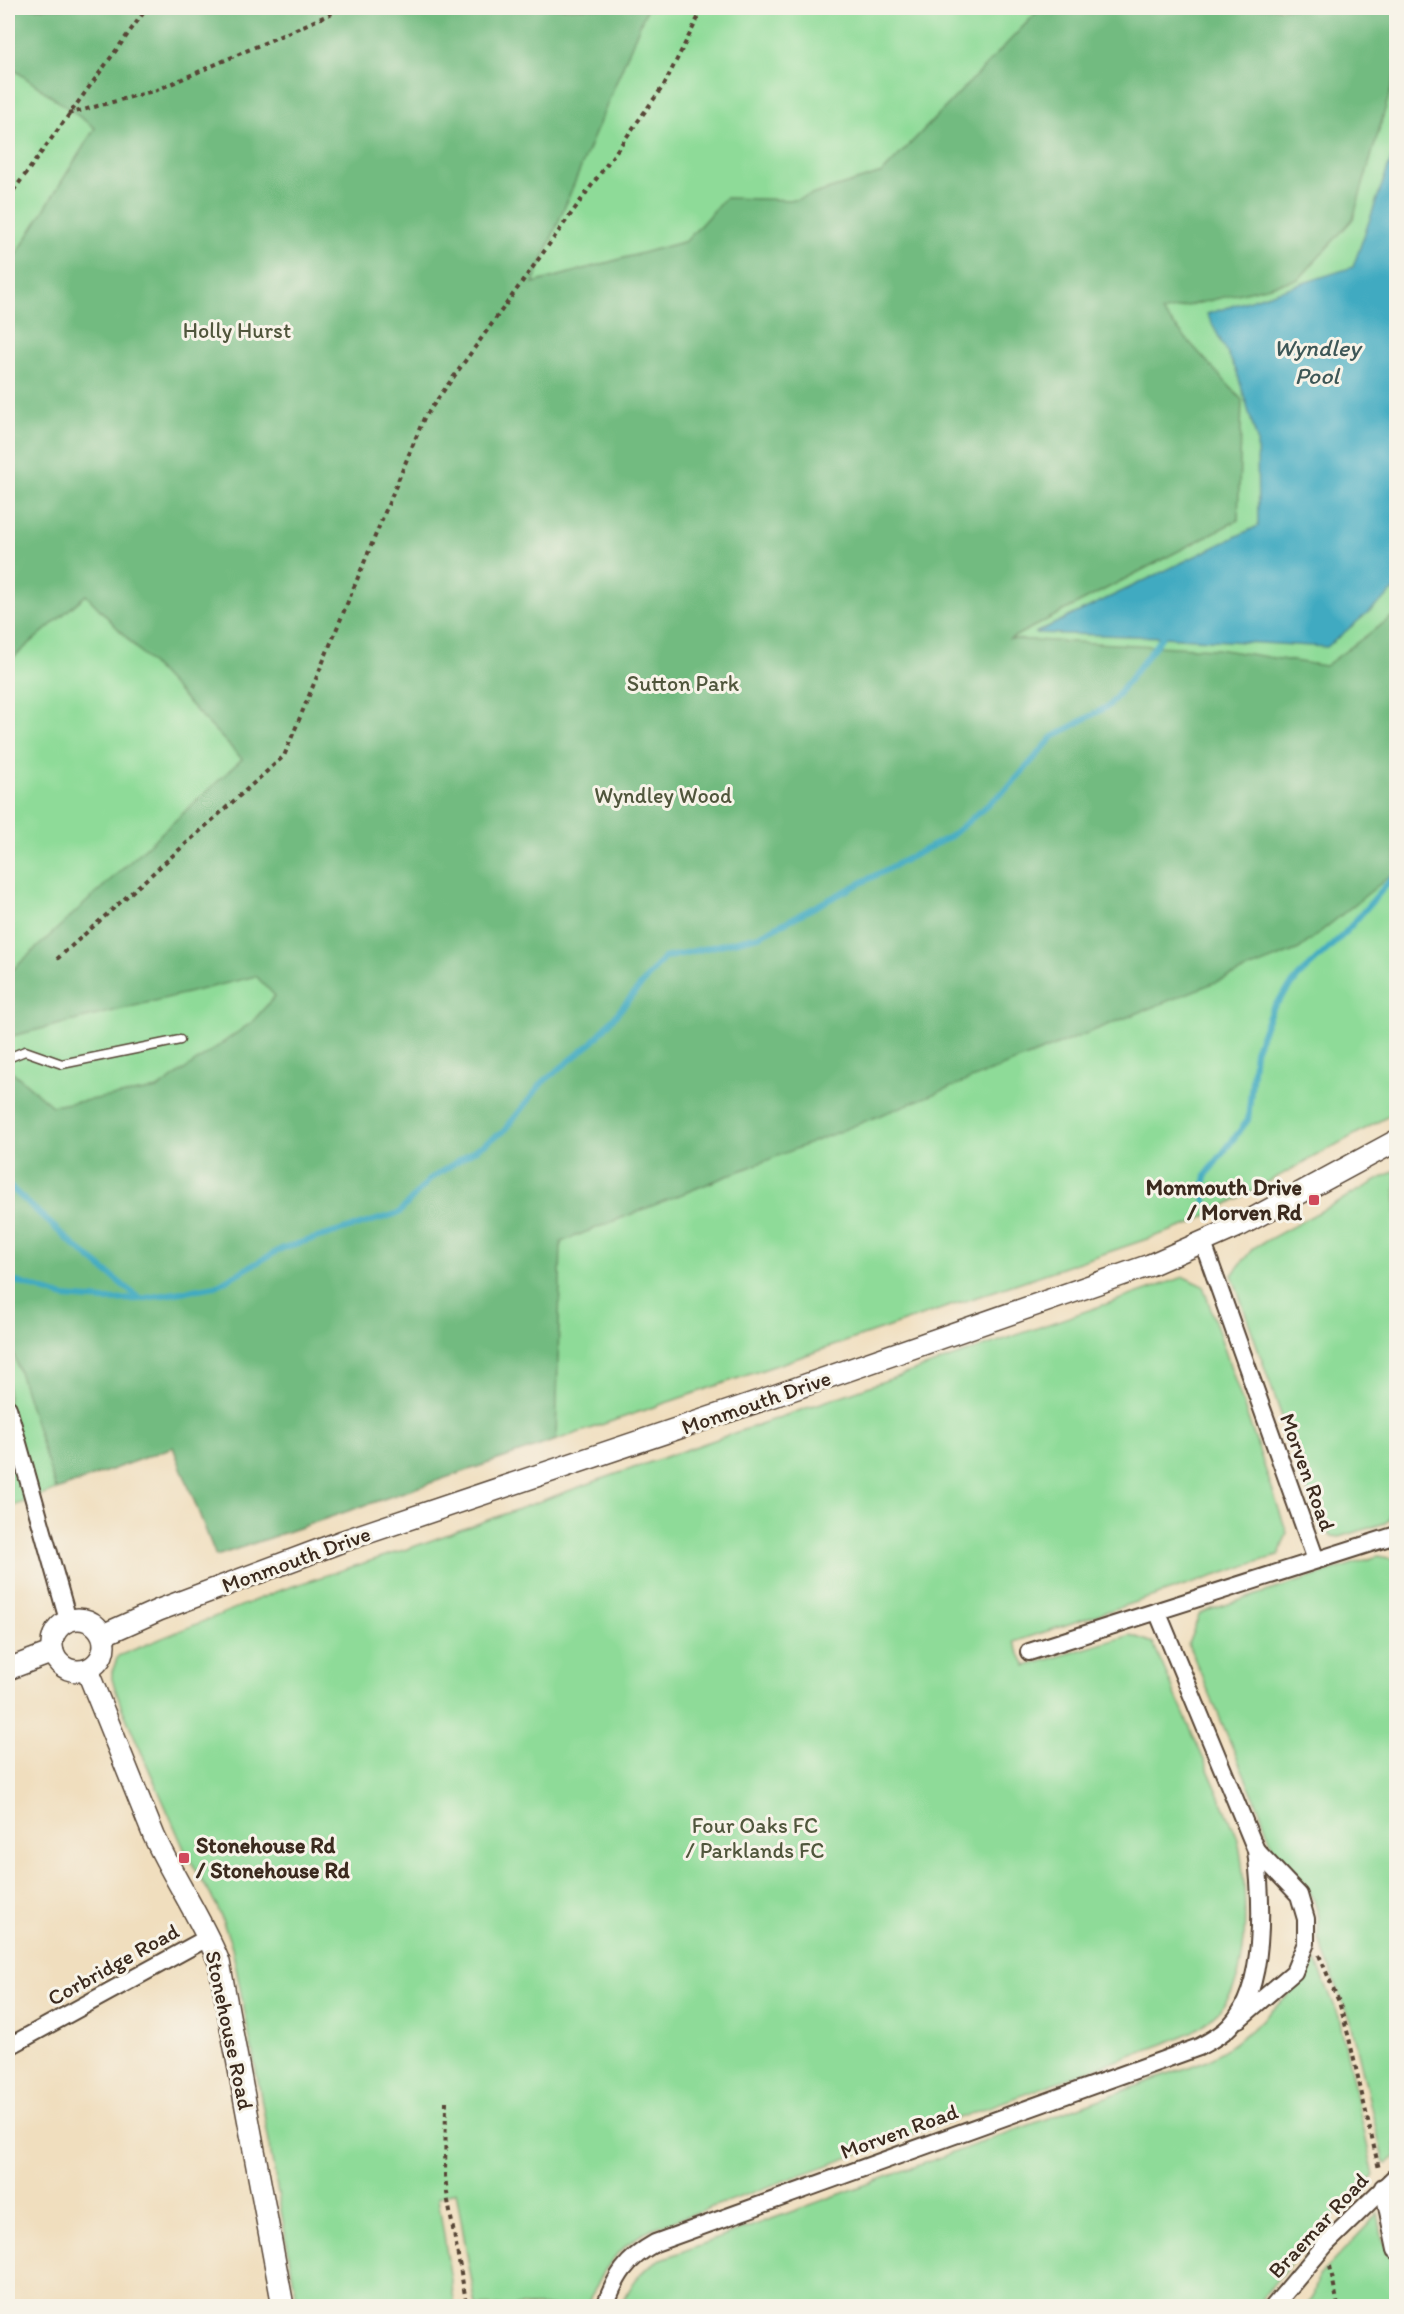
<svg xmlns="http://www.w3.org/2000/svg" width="1404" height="2314" font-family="Itim,sans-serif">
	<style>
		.green { fill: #8edb98; stroke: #64825b; stroke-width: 1.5 }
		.forest { fill: #72bb80; stroke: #56724f; stroke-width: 1.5 }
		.water { fill: #41aac1; stroke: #3e6a70; stroke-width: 1.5 }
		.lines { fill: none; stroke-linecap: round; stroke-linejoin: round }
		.stream { stroke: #41aac1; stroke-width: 6 }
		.service-casing { stroke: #564536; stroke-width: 11 }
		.minor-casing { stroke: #564536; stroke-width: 20 }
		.tertiary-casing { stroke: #564536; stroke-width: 24 }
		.path { stroke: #564536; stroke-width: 4; stroke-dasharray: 4.5 4.5; stroke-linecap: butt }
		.service { stroke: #fff; stroke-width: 8 }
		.minor { stroke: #fff; stroke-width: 16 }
		.tertiary { stroke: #fff; stroke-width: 21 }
		.poi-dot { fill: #d1495b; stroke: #f7f3e8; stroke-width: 2 }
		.labels { text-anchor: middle; stroke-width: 6; stroke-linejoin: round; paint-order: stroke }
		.park-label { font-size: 22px; fill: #50563c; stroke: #f7f3e8 }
		.poi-label { font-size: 22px; font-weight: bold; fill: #3b2a1e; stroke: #f7f3e8; text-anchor: end }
		.street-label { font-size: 22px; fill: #3b2a1e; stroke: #f7f3e8 }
		.water-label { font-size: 24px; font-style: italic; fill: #3d5757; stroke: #f7f3e8 }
	</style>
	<rect width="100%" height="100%" fill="#f7f3e8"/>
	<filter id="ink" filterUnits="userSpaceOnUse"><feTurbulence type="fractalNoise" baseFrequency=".0167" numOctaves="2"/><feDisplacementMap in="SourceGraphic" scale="12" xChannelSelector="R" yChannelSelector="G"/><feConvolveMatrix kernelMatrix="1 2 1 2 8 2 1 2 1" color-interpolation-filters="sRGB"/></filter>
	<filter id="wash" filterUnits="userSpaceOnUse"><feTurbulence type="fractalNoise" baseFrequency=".008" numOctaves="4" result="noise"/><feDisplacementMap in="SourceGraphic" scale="24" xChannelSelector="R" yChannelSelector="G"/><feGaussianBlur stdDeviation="1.35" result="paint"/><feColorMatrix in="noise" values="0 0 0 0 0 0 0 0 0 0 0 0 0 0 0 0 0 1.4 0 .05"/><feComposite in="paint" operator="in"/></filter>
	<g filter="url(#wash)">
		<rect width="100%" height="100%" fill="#f0debe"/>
		<!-- green -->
		<g class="green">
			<path d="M 8,8 L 1396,8 L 1396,1112 L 1191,1224 L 216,1556 L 173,1447 L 8,1508 Z"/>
			<path d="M 1396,1170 L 1396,1486 L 1389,1520 L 1385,1523 L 1340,1537 L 1332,1536 L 1320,1525 L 1232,1275 L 1253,1248 Z"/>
			<path d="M 1184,1277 L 1203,1286 L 1287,1533 L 1279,1555 L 1014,1642 L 1026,1666 L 1131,1635 L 1153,1643 L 1237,1836 C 1246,1873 1249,1946 1236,1982 C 1231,1996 1222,2009 1210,2019 C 1198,2031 1181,2036 1166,2043 L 651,2229 C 617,2247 601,2270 588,2306 L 476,2306 L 456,2191 L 438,2198 L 455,2306 L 298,2306 L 259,2086 L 232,1947 L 217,1906 L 185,1851 L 121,1706 L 112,1679 L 112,1672 L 118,1656 L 278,1591 L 410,1548 L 599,1480 Z"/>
			<path d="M 1378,1556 L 1394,1559 L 1396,1565 L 1396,2156 L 1387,2164 L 1384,2163 L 1352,2026 L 1318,1938 L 1319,1917 L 1314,1900 L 1297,1874 L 1274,1851 L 1260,1811 L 1188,1644 L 1200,1613 Z"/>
			<path d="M 1316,1961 L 1339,2017 L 1374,2176 C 1328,2217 1294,2258 1256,2306 L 621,2306 C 630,2287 639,2270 659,2260 L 1208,2060 C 1244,2040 1293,1995 1316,1961 Z"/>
			<path d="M 1378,2214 L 1383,2242 L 1392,2258 L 1396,2286 L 1396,2306 L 1306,2306 L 1313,2298 L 1318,2277 Z"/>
		</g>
		<!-- forest -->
		<path class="forest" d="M 8,8 L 647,8 L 533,283 L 686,241 L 725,198 L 795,200 L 882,173 L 1041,8 L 1396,8 L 1396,72 L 1353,219 L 1299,279 L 1162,312 L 1242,400 L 1238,520 L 1010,639 L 1217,649 L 1325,666 L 1396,614 L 1396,871 L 1299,949 L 561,1242 L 556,1440 L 216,1556 L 173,1447 L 56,1490 L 8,1336 L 8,1068 L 52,1106 L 157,1089 L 252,1022 L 275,996 L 256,976 L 8,1037 L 8,974 L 242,759 L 86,595 L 8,662 L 8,268 L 95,128 L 8,65 Z"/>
		<!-- water -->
		<path class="water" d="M 1396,145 L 1396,589 L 1327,647 L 1162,637 L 1035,633 L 1258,526 L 1257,440 L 1237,372 L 1207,314 L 1353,267 Z"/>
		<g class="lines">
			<!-- stream -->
			<g class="stream">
				<path d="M 8,1185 L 75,1246 L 140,1299 L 216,1286 L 283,1248 L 399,1213 L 430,1179 L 503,1132 L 543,1082 L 593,1042 L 664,958 L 759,936 L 951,836 L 1009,787 L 1053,737 L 1110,705 L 1162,637"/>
				<path d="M 1206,1201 L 1203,1194 L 1206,1175 L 1248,1120 L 1255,1051 L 1272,1009 L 1299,976 L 1343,935 L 1396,874"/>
				<path d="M 8,1279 L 64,1297 L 104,1300 L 140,1299"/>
			</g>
		</g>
	</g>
	<g filter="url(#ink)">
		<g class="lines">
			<!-- service casing -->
			<g class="service-casing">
				<path id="service" d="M 8,1058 L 25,1051 L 62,1064 L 180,1040"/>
			</g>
			<!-- minor casing -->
			<g class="minor-casing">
				<g id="minor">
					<path d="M 1203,1243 L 1316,1560"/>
					<path d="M 8,1408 L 68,1620"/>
					<path d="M 1029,1652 L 1396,1535"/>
					<path d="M 1239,2019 L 1294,1972 L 1306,1943 L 1306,1919 L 1299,1895 L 1256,1850"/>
					<path d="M 8,2047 L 209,1937"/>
					<path d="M 1383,2187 L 1396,2250"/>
					<path d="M 605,2306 C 616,2276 626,2259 655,2243 L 1199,2047 C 1210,2041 1222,2035 1230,2026 C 1267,1988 1262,1899 1256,1850 L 1157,1611"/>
					<path d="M 1274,2306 L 1325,2245 L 1396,2176"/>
				</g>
			</g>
			<!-- tertiary casing -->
			<g class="tertiary-casing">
				<g id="tertiary">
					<circle cx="78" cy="1645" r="26"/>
					<path d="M 103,1635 L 159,1610 L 343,1541 L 774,1396 L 1150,1265 L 1241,1225 L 1396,1141"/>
					<path d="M 8,1669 L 53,1652"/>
					<path d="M 87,1670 L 154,1836 C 174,1879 201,1918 219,1962 L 283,2306"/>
				</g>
			</g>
			<!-- path -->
			<g class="path">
				<path d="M 68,114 L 157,90 L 344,8"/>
				<path d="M 8,198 L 147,8"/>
				<path d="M 57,959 L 284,756 L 424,418 L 664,85 L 703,8"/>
				<path d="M 1319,1955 L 1339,2002 L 1349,2038 L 1379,2169"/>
				<path d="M 446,2101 L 445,2176 L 448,2201 L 467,2306"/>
				<path d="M 1330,2266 L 1338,2306"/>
			</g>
			<!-- service -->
			<use href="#service" class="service"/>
			<!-- minor -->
			<use href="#minor" class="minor"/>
			<!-- tertiary -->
			<use href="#tertiary" class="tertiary"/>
		</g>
	</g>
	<!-- markers -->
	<g class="poi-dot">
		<rect x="1308" y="1194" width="12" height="12" rx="3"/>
		<rect x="178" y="1852" width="12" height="12" rx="3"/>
	</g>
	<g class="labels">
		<!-- park labels -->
		<g class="park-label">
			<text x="237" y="338">Holly Hurst</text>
			<text x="683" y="691">Sutton Park</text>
			<text x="663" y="803">Wyndley Wood</text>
			<text x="755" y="1833">Four Oaks FC<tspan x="755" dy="25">/ Parklands FC</tspan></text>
		</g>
		<!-- poi labels -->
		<g class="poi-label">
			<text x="1302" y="1195">Monmouth Drive<tspan x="1302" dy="25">/ Morven Rd</tspan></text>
			<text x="196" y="1853" text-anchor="start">Stonehouse Rd<tspan x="196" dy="25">/ Stonehouse Rd</tspan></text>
		</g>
		<!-- street labels -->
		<g class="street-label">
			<text transform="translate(756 1402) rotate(-19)" y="8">Monmouth Drive</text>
			<text transform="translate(1308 1472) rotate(70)" y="8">Morven Road</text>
			<text transform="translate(296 1559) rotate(-20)" y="8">Monmouth Drive</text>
			<text transform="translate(113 1964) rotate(-29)" y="8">Corbridge Road</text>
			<text transform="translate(230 2030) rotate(78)" y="8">Stonehouse Road</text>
			<text transform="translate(899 2131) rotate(-20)" y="8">Morven Road</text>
			<text transform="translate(1318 2225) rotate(-47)" y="8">Braemar Road</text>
		</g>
		<!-- water labels -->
		<g class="water-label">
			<text x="1317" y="356">Wyndley<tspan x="1317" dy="28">Pool</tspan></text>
		</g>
	</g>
	<!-- margin -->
	<rect width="1404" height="2314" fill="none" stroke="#f7f3e8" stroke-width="30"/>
</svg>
